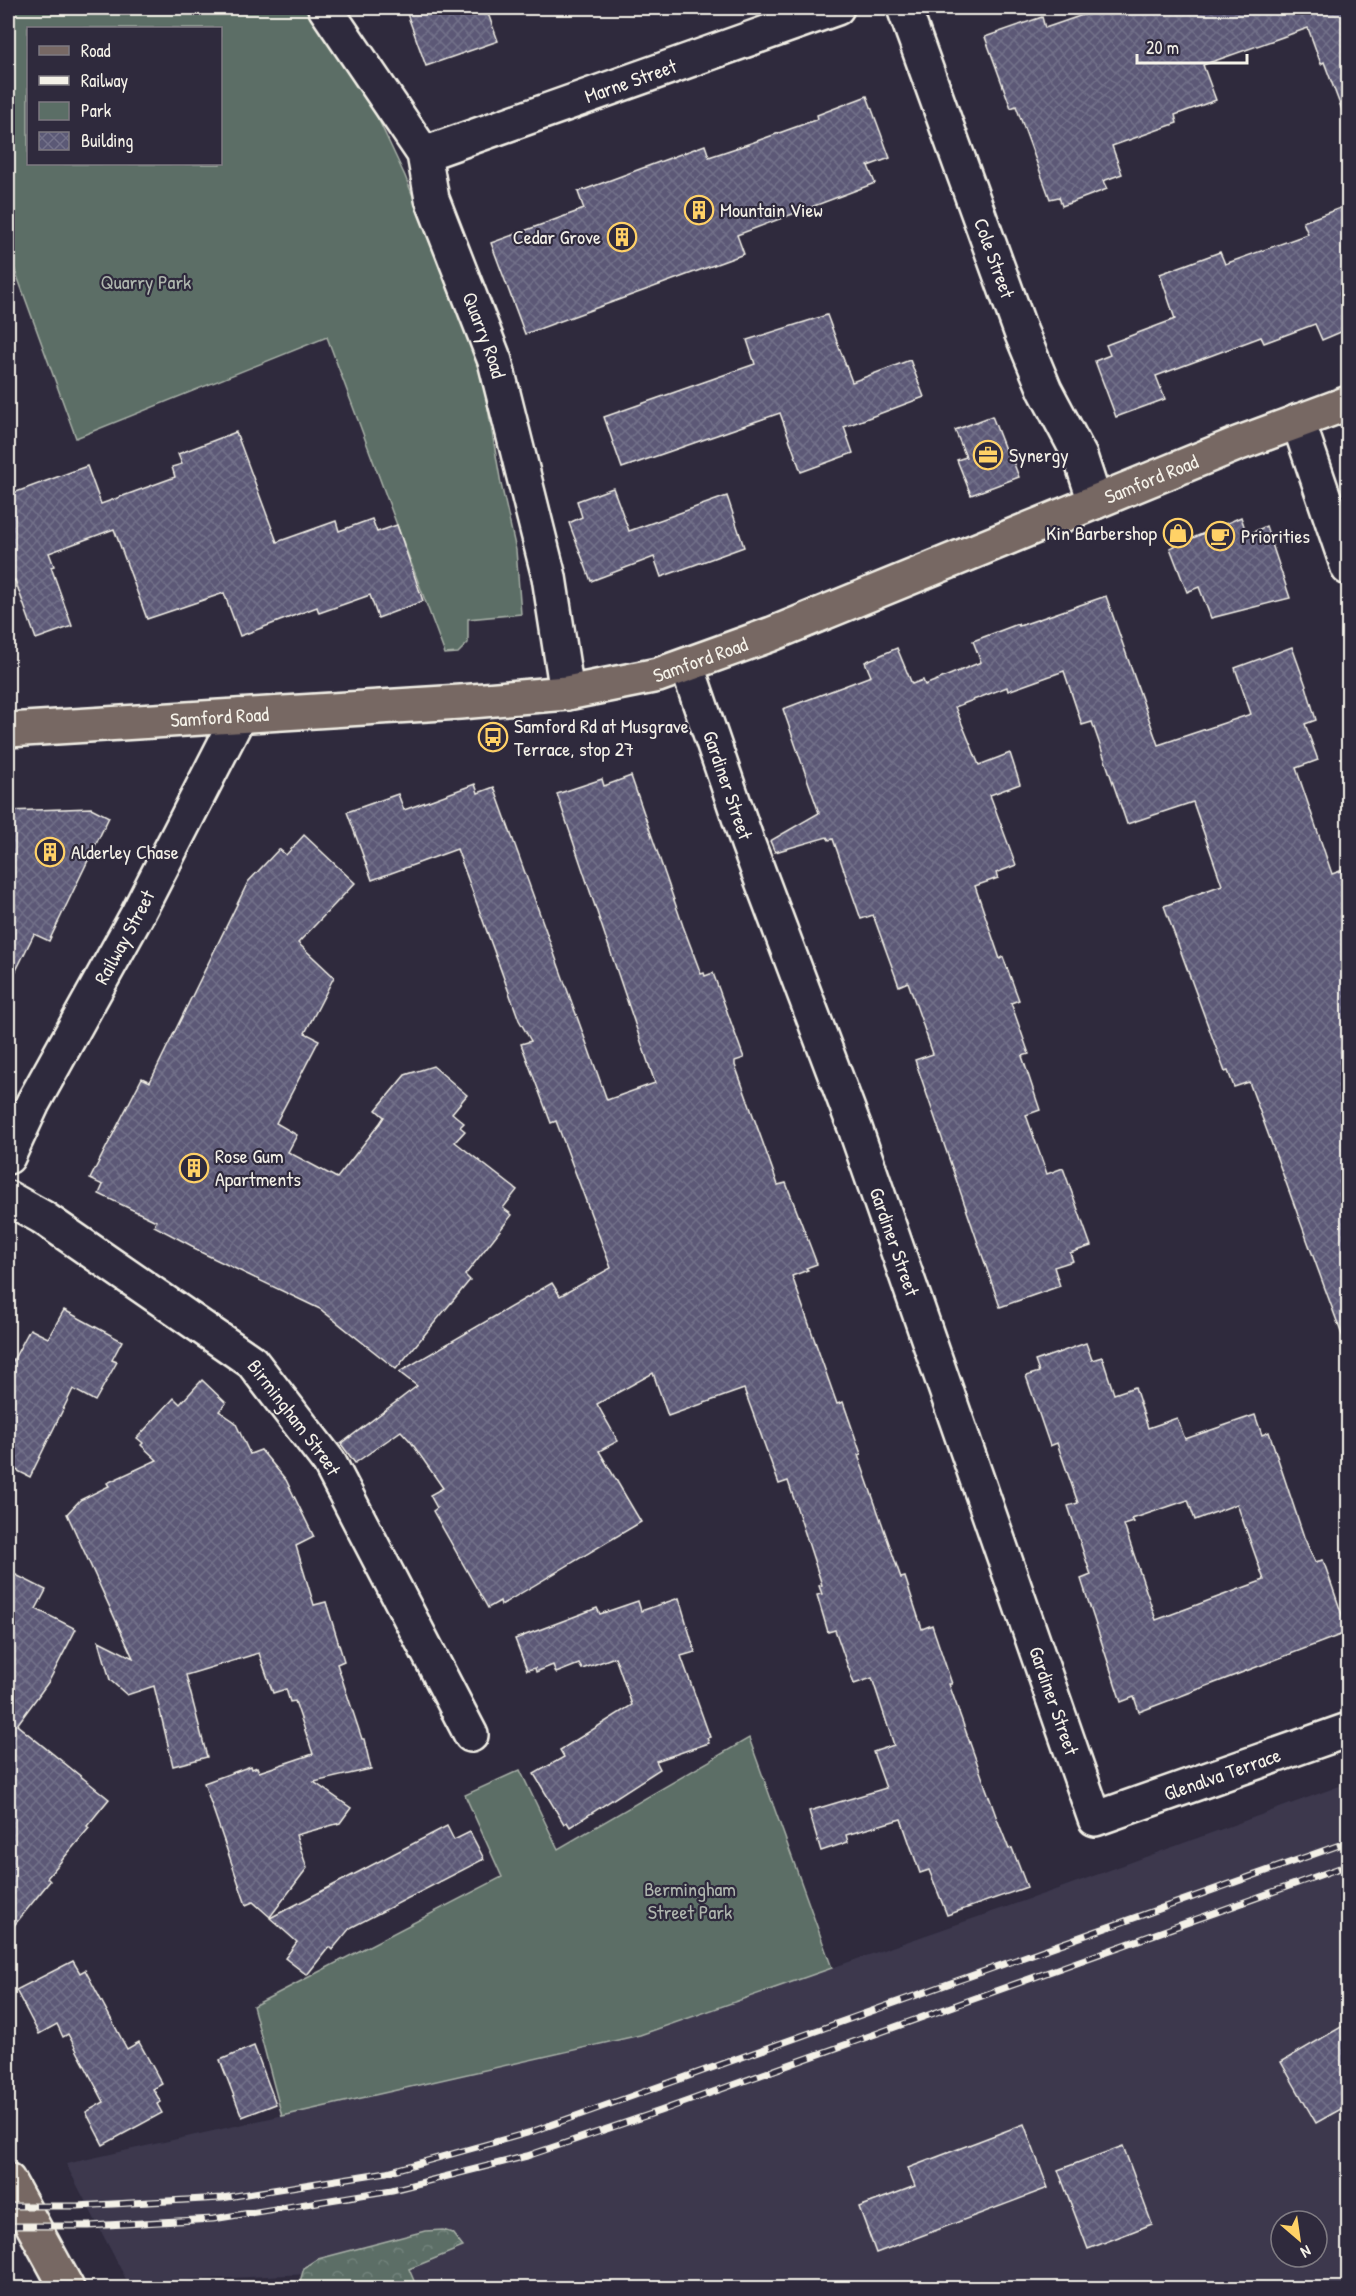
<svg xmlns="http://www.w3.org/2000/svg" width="1356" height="2296" font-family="'Patrick Hand',sans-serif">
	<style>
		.built { fill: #3c384e; fill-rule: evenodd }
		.green { fill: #5b6e66; stroke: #a8b0a7; stroke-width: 1.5; fill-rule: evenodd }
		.forest { fill: url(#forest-crowns); stroke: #a8b0a7; stroke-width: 1.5 }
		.building { fill: url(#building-cross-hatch); stroke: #f4f1e8; stroke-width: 1.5; fill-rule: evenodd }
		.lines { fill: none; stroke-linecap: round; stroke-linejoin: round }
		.minor-casing { stroke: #f4f1e8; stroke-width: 38 }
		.major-casing { stroke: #f4f1e8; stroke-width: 38 }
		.minor { stroke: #2f2a3d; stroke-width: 33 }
		.major { stroke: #776864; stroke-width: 33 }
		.rail-casing { stroke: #f4f1e8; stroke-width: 7 }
		.rail { stroke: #2f2a3d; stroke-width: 4.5; stroke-dasharray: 14; stroke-linecap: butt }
		.labels { text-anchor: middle; stroke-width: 4.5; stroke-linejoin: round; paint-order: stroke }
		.street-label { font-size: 20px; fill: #f4f1e8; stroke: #2f2a3d }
		.poi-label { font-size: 20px; fill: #f4f1e8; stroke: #2f2a3d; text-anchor: start }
		.park-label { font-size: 20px; fill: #afb6ae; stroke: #2f2a3d }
	</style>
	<defs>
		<pattern id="forest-crowns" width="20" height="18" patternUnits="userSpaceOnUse" patternTransform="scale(1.5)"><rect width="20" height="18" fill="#5b6e66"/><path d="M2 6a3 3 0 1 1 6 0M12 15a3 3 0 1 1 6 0" fill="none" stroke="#73837c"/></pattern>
		<pattern id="building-cross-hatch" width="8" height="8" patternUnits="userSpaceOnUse" patternTransform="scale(1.5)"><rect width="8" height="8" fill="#5b5976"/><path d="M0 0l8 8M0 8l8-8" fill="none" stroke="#73718a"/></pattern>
	</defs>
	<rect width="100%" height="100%" fill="#2f2a3d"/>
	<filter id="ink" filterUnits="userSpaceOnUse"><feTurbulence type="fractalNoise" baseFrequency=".0167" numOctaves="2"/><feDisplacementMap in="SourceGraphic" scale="12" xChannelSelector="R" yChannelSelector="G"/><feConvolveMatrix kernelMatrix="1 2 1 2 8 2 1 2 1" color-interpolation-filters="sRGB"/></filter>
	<g filter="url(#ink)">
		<!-- built -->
		<path class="built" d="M 1348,1783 L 1348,2288 L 417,2288 L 409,2269 L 128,2283 L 66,2164 L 640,2035 L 1055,1890 ZM 1281,2221 L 1317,2221 L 1317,2257 L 1281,2257 Z"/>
		<!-- green -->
		<g class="green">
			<path d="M 8,8 L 307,8 L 374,110 L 405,176 L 481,368 L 501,484 L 516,550 L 521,614 L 468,619 L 468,643 L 458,653 L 445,654 L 327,337 L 76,438 L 8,251 ZM 28,28 L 220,28 L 220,164 L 28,164 Z"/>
			<path d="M 749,1738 L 832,1968 L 640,2035 L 282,2116 L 253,2006 L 502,1877 L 465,1795 L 520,1770 L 558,1849 Z"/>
		</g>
		<!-- forest -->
		<path class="forest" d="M 443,2230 L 452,2233 L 463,2247 L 409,2269 L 417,2288 L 298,2288 L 304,2268 L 318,2259 L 425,2231 Z"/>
		<!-- building -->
		<g class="building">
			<path d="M 405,8 L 486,8 L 498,41 L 426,66 Z"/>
			<path d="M 1103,8 L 1348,8 L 1348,118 L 1345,118 L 1324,62 L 1321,64 L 1308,28 L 1203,65 L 1216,100 L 1175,115 L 1177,123 L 1112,146 L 1122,174 L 1103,181 L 1107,189 L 1062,206 L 1059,197 L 1050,199 L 1016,106 L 1011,108 L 985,37 L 1042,17 L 1045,28 Z"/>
			<path d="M 867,96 L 890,158 L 868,166 L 875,183 L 737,235 L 744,254 L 525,334 L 491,243 L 584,209 L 578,192 L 705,145 L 709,157 L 754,142 L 818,119 L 817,115 Z"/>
			<path d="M 1348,205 L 1348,329 L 1322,340 L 1315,324 L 1264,343 L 1261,337 L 1156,376 L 1165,399 L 1116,417 L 1095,361 L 1110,355 L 1106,345 L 1175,319 L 1160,274 L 1220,252 L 1225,264 L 1308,234 L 1303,222 Z"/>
			<path d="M 827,315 L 852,382 L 910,360 L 924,397 L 844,427 L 853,453 L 801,472 L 780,413 L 622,468 L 604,417 L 755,364 L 747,340 Z"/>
			<path d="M 992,416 L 1006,452 L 1009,451 L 1019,477 L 971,495 L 957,460 L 966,457 L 955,430 Z"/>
			<path d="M 236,432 L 277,542 L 336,521 L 339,531 L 372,519 L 377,532 L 397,525 L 423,601 L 378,618 L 370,595 L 319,613 L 317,607 L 240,636 L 224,593 L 147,619 L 114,529 L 49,553 L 54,566 L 51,567 L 72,626 L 36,639 L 15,580 L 8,583 L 8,495 L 87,466 L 101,504 L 175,477 L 172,467 L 182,464 L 178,454 Z"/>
			<path d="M 613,488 L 629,531 L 727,496 L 744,547 L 661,577 L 654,557 L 591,581 L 569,523 L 582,517 L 577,501 Z"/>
			<path d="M 1241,517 L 1247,535 L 1266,526 L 1290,598 L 1211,618 L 1199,587 L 1187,592 L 1170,548 Z"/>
			<path d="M 1106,596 L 1158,745 L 1251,714 L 1235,668 L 1292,647 L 1306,686 L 1316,720 L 1305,724 L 1318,760 L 1296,768 L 1332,874 L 1348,868 L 1348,1342 L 1345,1343 L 1249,1082 L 1234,1087 L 1228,1071 L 1225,1072 L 1164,906 L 1222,885 L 1193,802 L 1127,824 L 1092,722 L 1082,725 L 1064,671 L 1008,691 L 1007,687 L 955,707 L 979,765 L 1010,753 L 1020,784 L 990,795 L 1016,865 L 996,873 L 998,878 L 975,886 L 1000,959 L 1003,957 L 1019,1000 L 1011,1003 L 1029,1054 L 1022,1056 L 1040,1110 L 1026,1115 L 1047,1174 L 1063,1168 L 1091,1246 L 1070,1253 L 1073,1261 L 1054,1267 L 1060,1286 L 1000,1307 L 915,1060 L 933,1054 L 908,982 L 899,986 L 873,915 L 861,919 L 833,839 L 829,840 L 827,837 L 775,852 L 770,841 L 819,813 L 783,709 L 871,676 L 865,662 L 897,648 L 912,684 L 923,680 L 925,685 L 981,662 L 973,641 L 1018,624 L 1019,626 Z"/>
			<path d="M 631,776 L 683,926 L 701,974 L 704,973 L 705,976 L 713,973 L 744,1058 L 735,1061 L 735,1065 L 778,1185 L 786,1183 L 817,1264 L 806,1268 L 808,1270 L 792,1276 L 837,1404 L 843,1402 L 861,1454 L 858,1455 L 901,1578 L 905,1577 L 922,1629 L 932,1625 L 952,1684 L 949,1684 L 997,1819 L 1009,1849 L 1012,1848 L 1027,1887 L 947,1915 L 929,1870 L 920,1873 L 901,1819 L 846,1835 L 848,1842 L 821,1851 L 809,1811 L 886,1788 L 873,1752 L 894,1745 L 872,1678 L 854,1684 L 835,1630 L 828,1632 L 817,1595 L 822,1594 L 819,1586 L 822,1585 L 788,1481 L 779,1484 L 744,1389 L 668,1416 L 653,1373 L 597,1404 L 618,1441 L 599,1451 L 641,1522 L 501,1605 L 500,1601 L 488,1608 L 433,1511 L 437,1508 L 430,1495 L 443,1488 L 411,1442 L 401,1431 L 355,1463 L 341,1444 L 417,1386 L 399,1372 L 552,1283 L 560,1296 L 611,1268 L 556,1121 L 551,1123 L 521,1044 L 531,1041 L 519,1020 L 457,849 L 372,880 L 347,812 L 398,794 L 404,810 L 475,784 L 478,793 L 494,787 L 607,1100 L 655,1083 L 557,794 L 602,779 L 604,786 Z"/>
			<path d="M 91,808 L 109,817 L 49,941 L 34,934 L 8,987 L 8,811 Z"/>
			<path d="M 304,835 L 355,883 L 298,943 L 334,977 L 305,1033 L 319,1040 L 276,1123 L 297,1135 L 288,1152 L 337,1178 L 380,1123 L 384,1117 L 376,1110 L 405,1075 L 433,1066 L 467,1095 L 452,1113 L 464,1123 L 460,1127 L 465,1131 L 455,1142 L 517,1190 L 503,1208 L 512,1215 L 465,1275 L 470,1280 L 396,1369 L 320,1309 L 194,1249 L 194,1247 L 154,1226 L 156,1221 L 99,1194 L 103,1185 L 90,1179 L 142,1078 L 150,1082 L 248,882 L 279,849 L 286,855 Z"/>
			<path d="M 64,1310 L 122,1341 L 112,1360 L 117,1362 L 95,1401 L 73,1389 L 30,1477 L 8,1466 L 8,1370 L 30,1329 L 48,1338 Z"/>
			<path d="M 1086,1343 L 1092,1360 L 1102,1357 L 1114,1394 L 1135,1387 L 1148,1428 L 1177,1418 L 1185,1439 L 1255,1415 L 1262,1435 L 1269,1432 L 1304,1537 L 1315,1562 L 1323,1560 L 1348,1632 L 1139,1712 L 1134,1697 L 1121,1702 L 1081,1579 L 1091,1575 L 1068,1506 L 1078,1503 L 1057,1443 L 1050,1446 L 1026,1376 L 1039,1372 L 1035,1361 ZM 1188,1500 L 1195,1520 L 1237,1504 L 1264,1580 L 1156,1620 L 1124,1525 L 1134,1522 L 1132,1519 Z"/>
			<path d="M 202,1380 L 226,1403 L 219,1411 L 235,1422 L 250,1454 L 261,1450 L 286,1480 L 314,1537 L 296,1546 L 314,1605 L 326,1602 L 344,1661 L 337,1664 L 362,1739 L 364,1739 L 371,1769 L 314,1782 L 351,1808 L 340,1823 L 296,1835 L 307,1868 L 270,1917 L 253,1902 L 246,1905 L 204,1783 L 251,1766 L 252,1769 L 257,1767 L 259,1772 L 313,1754 L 295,1701 L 290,1702 L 286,1689 L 273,1693 L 259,1653 L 186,1675 L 207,1757 L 173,1766 L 154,1686 L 127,1695 L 110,1680 L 99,1641 L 133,1658 L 67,1514 L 80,1500 L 109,1486 L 107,1483 L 157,1460 L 141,1445 L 143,1443 L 137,1438 L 174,1398 L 180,1404 Z"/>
			<path d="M 8,1571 L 46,1590 L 36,1609 L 76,1629 L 49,1681 L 17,1725 L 109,1799 L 87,1826 L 89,1828 L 47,1878 L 50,1881 L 8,1933 Z"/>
			<path d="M 679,1598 L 695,1652 L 681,1656 L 710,1737 L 707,1738 L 709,1743 L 656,1761 L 660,1769 L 570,1827 L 567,1822 L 564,1824 L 534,1774 L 564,1757 L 560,1750 L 632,1705 L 615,1657 L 582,1669 L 579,1664 L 556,1673 L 553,1665 L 536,1672 L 535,1668 L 527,1670 L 515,1639 L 597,1608 L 600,1614 L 638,1601 L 641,1611 Z"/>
			<path d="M 447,1826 L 454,1840 L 470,1832 L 484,1859 L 350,1928 L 332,1950 L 329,1947 L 307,1975 L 285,1958 L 297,1942 L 270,1918 Z"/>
			<path d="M 73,1961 L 80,1973 L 85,1970 L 127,2049 L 139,2042 L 162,2084 L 153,2089 L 161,2102 L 157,2104 L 162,2113 L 103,2145 L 86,2112 L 104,2102 L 68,2034 L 63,2037 L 57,2024 L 39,2034 L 16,1990 Z"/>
			<path d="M 1348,2023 L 1348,2105 L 1316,2123 L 1281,2062 Z"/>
			<path d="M 254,2046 L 276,2104 L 242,2117 L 220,2060 Z"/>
			<path d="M 1024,2124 L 1048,2188 L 876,2253 L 859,2207 L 915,2186 L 908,2168 Z"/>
			<path d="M 1123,2146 L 1152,2224 L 1088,2249 L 1058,2170 Z"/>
		</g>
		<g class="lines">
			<!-- minor casing -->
			<g class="minor-casing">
				<g id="minor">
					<path id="s1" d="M 325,8 L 424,154 L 432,199 L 495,361 L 549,577 L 567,693"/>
					<path id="s2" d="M 904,8 L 1021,332 L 1045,390 L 1080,456 L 1095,502"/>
					<path id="s3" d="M 424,154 L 837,8"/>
					<path d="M 1298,421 L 1348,568"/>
					<path id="s4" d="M 687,666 L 748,844 L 855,1128 L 1095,1819 L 1348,1730"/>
					<path id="s5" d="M 8,1157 L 33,1103 L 137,915 L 239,716"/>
					<path id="s6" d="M 8,1198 L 42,1217 L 252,1362 L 329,1462 L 471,1735"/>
				</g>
			</g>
			<!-- major casing -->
			<g class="major-casing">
				<g id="major">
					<path id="s7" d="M 8,730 L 460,702 L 567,693 L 658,675 L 772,634 L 1237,444 L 1348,403"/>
					<path d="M 8,2180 L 67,2288"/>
				</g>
			</g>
			<!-- minor -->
			<use href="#minor" class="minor"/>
			<!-- major -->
			<use href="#major" class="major"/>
			<!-- rail casing -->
			<g class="rail-casing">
				<g id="rail">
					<path d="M 8,2206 L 77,2206 L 222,2198 L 387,2172 L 531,2132 L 1348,1842"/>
					<path d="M 8,2226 L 89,2226 L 213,2219 L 392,2190 L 527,2156 L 660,2111 L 1348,1865"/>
				</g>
			</g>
			<!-- rail -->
			<use href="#rail" class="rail"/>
		</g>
	</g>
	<!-- icons -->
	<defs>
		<g id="building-ring" transform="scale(1.5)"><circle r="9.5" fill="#2f2a3d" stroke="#ffd166" stroke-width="1.5"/><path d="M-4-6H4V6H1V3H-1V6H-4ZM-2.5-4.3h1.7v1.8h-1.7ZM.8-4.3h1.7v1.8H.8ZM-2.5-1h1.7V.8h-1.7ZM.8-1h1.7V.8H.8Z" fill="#ffd166"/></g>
		<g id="office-ring" transform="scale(1.5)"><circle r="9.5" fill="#2f2a3d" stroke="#ffd166" stroke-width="1.5"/><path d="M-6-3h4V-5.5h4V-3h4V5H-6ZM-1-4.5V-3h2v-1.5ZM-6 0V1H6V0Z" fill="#ffd166"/></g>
		<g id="shop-ring" transform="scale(1.5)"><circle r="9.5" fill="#2f2a3d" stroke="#ffd166" stroke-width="1.5"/><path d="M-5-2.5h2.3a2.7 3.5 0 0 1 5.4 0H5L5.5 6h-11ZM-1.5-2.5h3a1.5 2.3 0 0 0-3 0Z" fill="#ffd166"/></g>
		<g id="cafe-ring" transform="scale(1.5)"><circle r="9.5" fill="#2f2a3d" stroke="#ffd166" stroke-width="1.5"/><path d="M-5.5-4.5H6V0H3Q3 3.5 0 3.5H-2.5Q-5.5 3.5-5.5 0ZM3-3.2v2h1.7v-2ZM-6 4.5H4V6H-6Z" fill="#ffd166"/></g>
		<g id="bus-ring" transform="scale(1.5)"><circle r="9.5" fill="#2f2a3d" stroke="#ffd166" stroke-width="1.5"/><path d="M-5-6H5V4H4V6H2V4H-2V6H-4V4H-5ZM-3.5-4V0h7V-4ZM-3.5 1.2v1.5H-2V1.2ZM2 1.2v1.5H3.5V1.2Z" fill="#ffd166"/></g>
	</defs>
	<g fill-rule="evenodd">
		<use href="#building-ring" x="699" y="210"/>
		<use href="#building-ring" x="622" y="237"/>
		<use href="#office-ring" x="988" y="455"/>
		<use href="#shop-ring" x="1178" y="533"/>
		<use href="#cafe-ring" x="1220" y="536"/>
		<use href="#bus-ring" x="493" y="737"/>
		<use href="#building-ring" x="50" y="852"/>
		<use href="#building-ring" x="194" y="1168"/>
	</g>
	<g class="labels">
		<!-- street labels -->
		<g class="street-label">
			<text dy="7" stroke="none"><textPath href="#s3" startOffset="219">Marne Street</textPath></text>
			<text dy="7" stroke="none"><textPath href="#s2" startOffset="266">Cole Street</textPath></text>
			<text dy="7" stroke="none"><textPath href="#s1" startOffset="368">Quarry Road</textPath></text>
			<text dy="7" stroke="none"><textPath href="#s7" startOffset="1184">Samford Road</textPath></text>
			<text dy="7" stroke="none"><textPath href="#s7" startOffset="698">Samford Road</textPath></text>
			<text dy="7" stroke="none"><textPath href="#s7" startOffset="212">Samford Road</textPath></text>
			<text dy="7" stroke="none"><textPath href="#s4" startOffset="126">Gardiner Street</textPath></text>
			<text dy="7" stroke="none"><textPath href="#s5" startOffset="249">Railway Street</textPath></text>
			<text dy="7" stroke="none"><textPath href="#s4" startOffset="612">Gardiner Street</textPath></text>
			<text dy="7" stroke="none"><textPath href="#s6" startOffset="364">Birmingham Street</textPath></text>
			<text dy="7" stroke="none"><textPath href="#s4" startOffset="1098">Gardiner Street</textPath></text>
			<text dy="7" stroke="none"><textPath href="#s4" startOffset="1358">Glenalva Terrace</textPath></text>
		</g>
		<!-- poi labels -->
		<g class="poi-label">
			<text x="720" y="217">Mountain View</text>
			<text x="601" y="244" text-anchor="end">Cedar Grove</text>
			<text x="1009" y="462">Synergy</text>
			<text x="1157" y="540" text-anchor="end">Kin Barbershop</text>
			<text x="1241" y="543">Priorities</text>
			<text x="514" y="733">Samford Rd at Musgrave<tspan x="514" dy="23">Terrace, stop 27</tspan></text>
			<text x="71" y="859">Alderley Chase</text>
			<text x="215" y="1163">Rose Gum<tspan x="215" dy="23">Apartments</tspan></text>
		</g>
		<!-- park labels -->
		<g class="park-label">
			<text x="146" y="289">Quarry Park</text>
			<text x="690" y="1896">Bermingham<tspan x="690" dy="23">Street Park</tspan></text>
		</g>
	</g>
	<!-- margin -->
	<rect width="1356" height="2296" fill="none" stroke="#2f2a3d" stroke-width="30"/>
	<rect x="15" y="15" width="1326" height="2266" fill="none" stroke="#f4f1e8" stroke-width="2" filter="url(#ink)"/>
	<!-- legend -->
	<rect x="27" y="27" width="195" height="138" fill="#2f2a3d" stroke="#7e7a81" stroke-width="1.5"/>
	<rect x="39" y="46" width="30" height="9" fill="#776864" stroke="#7e7a81" stroke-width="1.5"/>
	<text x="81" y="57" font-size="18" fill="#f4f1e8">Road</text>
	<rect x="39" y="76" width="30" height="9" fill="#f4f1e8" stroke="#7e7a81" stroke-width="1.5"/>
	<text x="81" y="87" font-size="18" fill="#f4f1e8">Railway</text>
	<rect x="39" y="102" width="30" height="18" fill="#5b6e66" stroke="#7e7a81" stroke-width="1.5"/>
	<text x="81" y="117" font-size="18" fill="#f4f1e8">Park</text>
	<rect x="39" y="132" width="30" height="18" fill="url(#building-cross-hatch)" stroke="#7e7a81" stroke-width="1.5"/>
	<text x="81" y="147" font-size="18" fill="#f4f1e8">Building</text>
	<!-- north arrow -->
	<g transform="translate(1299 2239) rotate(151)"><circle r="28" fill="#2f2a3d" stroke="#7e7a81" stroke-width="1.5"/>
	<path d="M0-4.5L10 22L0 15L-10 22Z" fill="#ffd166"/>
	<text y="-9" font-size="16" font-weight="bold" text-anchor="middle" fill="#f4f1e8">N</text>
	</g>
	<!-- scale -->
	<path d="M1137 54v9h110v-9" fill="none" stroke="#f4f1e8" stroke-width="3"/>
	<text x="1146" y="54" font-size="18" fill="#f4f1e8" stroke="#2f2a3d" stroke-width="4.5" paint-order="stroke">20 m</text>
</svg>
